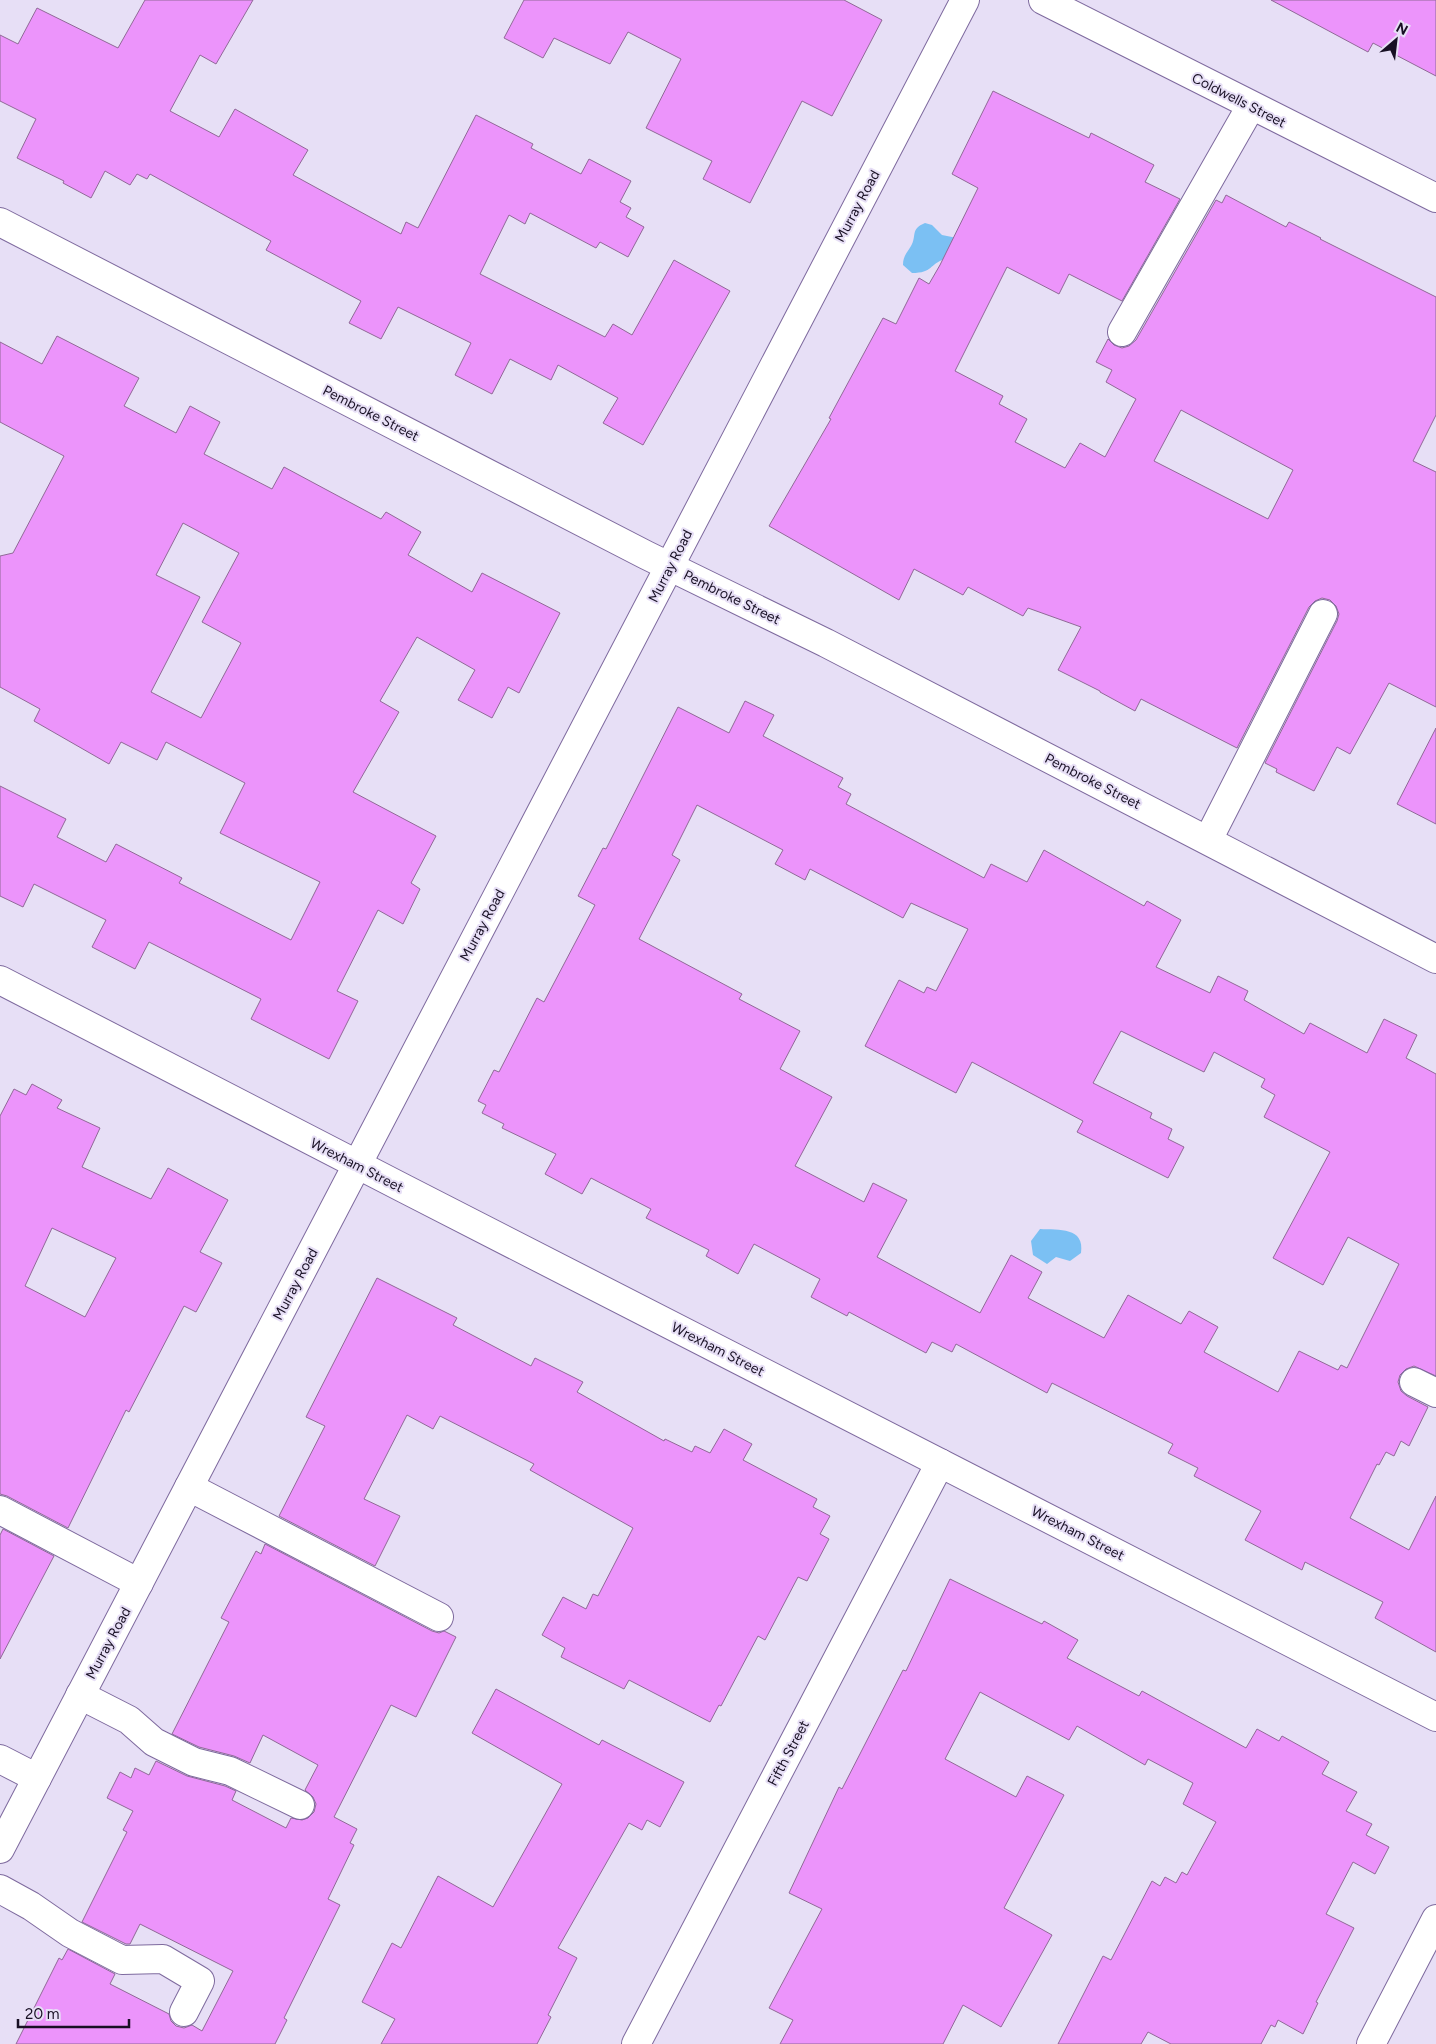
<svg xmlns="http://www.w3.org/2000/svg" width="1436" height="2044" font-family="Figtree,sans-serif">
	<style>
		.water { fill: #7bc0f3 }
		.building { fill: #ec94fb; stroke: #906997; fill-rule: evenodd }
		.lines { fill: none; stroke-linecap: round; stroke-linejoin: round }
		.minor-casing { stroke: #7e6a9e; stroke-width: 30 }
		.minor { stroke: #fff; stroke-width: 28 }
		.labels { text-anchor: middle; stroke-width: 4; stroke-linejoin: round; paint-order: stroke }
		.street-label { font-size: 14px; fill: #181024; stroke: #e7dff6 }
	</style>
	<rect width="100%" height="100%" fill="#e7dff6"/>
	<!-- water -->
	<g class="water">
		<path d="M 925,223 L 932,225 L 942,235 L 957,238 L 945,259 C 929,264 933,273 912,273 L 903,265 C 903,256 907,253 911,246 C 917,236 910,229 925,223 Z"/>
		<path d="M 1040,1229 C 1059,1230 1085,1227 1081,1253 L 1070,1261 L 1056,1257 L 1047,1264 L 1033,1255 L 1031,1241 Z"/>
	</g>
	<!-- building -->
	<g class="building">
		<path d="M 145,0 L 253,0 L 216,64 L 200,55 L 170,111 L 219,137 L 235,109 L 308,150 L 293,175 L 401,234 L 406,222 L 418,228 L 476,115 L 533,144 L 531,148 L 581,174 L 589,159 L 631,181 L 620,202 L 631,208 L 626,217 L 644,227 L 628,257 L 600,242 L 596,248 L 530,213 L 525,224 L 509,215 L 480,274 L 605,337 L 613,324 L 632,335 L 674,260 L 730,291 L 643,445 L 603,423 L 618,398 L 558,365 L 551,380 L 510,359 L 492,394 L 455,375 L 471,343 L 398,307 L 381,339 L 349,323 L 361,301 L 266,250 L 271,241 L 150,174 L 147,179 L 137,174 L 130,185 L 105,171 L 91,198 L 63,183 L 64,181 L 17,158 L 36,119 L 0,101 L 0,35 L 18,44 L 37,8 L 118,48 Z"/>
		<path d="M 524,0 L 844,0 L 882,20 L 832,116 L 802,101 L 750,203 L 703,179 L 712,161 L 646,128 L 681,59 L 628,32 L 610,64 L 554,38 L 543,58 L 504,38 Z"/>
		<path d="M 1271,0 L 1436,0 L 1436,76 L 1373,43 L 1368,52 Z"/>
		<path d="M 993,91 L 1089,138 L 1091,133 L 1154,165 L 1145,182 L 1180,199 L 1122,301 L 1069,274 L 1059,294 L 1007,267 L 955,371 L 1003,396 L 999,404 L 1027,419 L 1015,442 L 1065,468 L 1080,443 L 1105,457 L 1136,399 L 1106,382 L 1112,370 L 1096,362 L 1108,339 L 1114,345 L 1122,348 L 1129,346 L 1136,340 L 1216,200 L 1222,203 L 1226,195 L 1286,227 L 1289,222 L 1321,238 L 1320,239 L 1436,297 L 1436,415 L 1413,461 L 1436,472 L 1436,707 L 1389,683 L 1350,754 L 1337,747 L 1314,791 L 1276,772 L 1277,769 L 1265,763 L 1337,621 L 1339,614 L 1336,606 L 1330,600 L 1322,598 L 1315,601 L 1309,607 L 1237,748 L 1141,699 L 1135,711 L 1100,692 L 1100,691 L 1058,670 L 1081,627 L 1028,608 L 1023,616 L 968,587 L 963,595 L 914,569 L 899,600 L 769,526 L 831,419 L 829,418 L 883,318 L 896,324 L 919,278 L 929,284 L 940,265 L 978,188 L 952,174 ZM 1181,410 L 1293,470 L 1268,519 L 1154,461 Z"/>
		<path d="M 57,336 L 139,378 L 124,406 L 176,433 L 190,406 L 220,422 L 204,454 L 272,489 L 284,467 L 381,519 L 386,512 L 421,532 L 408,555 L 472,592 L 482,573 L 560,613 L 519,693 L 508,687 L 492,718 L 458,700 L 475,670 L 417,637 L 380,701 L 399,712 L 353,792 L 436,836 L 411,883 L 420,889 L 403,924 L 378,910 L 337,991 L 358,1001 L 329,1059 L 251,1019 L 261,999 L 149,942 L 135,969 L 92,947 L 106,920 L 34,884 L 23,907 L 0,896 L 0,786 L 66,819 L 57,837 L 106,862 L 116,844 L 182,878 L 179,883 L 291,940 L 320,882 L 220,833 L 245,783 L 166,742 L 157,760 L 121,742 L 109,764 L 34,721 L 40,709 L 0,687 L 0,556 L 13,553 L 64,456 L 0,422 L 0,342 L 42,364 ZM 183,523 L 239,553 L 202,622 L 241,643 L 201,718 L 151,692 L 200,597 L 156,575 Z"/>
		<path d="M 745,701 L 774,715 L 763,736 L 843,778 L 838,787 L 851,794 L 846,804 L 984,878 L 991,864 L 1027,882 L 1044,850 L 1144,906 L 1147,901 L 1181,920 L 1156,967 L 1210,993 L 1218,976 L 1248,991 L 1244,1000 L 1304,1034 L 1310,1023 L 1367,1053 L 1384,1019 L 1417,1035 L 1406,1058 L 1436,1074 L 1436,1376 L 1414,1366 L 1406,1369 L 1400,1375 L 1398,1382 L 1401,1391 L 1407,1396 L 1428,1407 L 1409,1446 L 1401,1441 L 1394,1456 L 1386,1452 L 1379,1465 L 1377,1464 L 1350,1518 L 1409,1550 L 1436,1496 L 1436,1652 L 1375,1618 L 1383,1602 L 1305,1562 L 1302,1570 L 1245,1540 L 1261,1511 L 1194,1476 L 1198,1468 L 1168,1453 L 1173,1444 L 1052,1383 L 1047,1393 L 956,1344 L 952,1352 L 932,1342 L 926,1353 L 849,1312 L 847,1316 L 811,1297 L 820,1279 L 754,1244 L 738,1274 L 706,1256 L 709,1250 L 646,1218 L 651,1209 L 591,1178 L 582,1194 L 545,1174 L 556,1154 L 502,1128 L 504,1124 L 482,1113 L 486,1105 L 478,1101 L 494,1070 L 499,1072 L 537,998 L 544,1002 L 595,905 L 578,896 L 603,848 L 606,849 L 678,707 L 729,733 ZM 697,805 L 783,850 L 775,864 L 805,880 L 810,869 L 903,918 L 911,903 L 968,929 L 936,991 L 927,987 L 924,993 L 899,980 L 865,1046 L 956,1093 L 972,1062 L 1083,1121 L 1077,1132 L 1168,1178 L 1184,1147 L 1168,1139 L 1172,1129 L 1150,1118 L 1152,1113 L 1093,1083 L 1121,1031 L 1204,1072 L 1214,1052 L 1265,1079 L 1261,1087 L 1275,1095 L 1264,1117 L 1330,1152 L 1273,1258 L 1323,1285 L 1348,1237 L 1399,1264 L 1347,1368 L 1341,1365 L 1338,1370 L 1299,1351 L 1278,1392 L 1204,1352 L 1218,1327 L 1189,1311 L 1181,1324 L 1128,1295 L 1104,1338 L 1028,1298 L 1042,1272 L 1011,1255 L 980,1313 L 877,1257 L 907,1200 L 873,1183 L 864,1202 L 795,1166 L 832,1097 L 780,1069 L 800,1031 L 739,999 L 742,994 L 639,939 L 680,860 L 672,855 Z"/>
		<path d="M 1436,728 L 1436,824 L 1397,804 Z"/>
		<path d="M 32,1084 L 62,1100 L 57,1108 L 100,1128 L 82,1167 L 151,1199 L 168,1168 L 228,1200 L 200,1252 L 222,1263 L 196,1312 L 184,1306 L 129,1412 L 126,1410 L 68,1528 L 7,1496 L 0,1494 L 0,1116 L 14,1089 L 26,1095 ZM 52,1228 L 116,1258 L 85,1317 L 25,1286 Z"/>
		<path d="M 377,1278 L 457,1318 L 453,1325 L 531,1366 L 535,1358 L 583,1382 L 577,1392 L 664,1441 L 665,1439 L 692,1452 L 695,1446 L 710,1453 L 724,1429 L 752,1444 L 743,1460 L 817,1499 L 813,1507 L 830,1516 L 820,1534 L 829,1539 L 807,1581 L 798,1577 L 765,1640 L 758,1636 L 721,1706 L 719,1705 L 710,1722 L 629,1680 L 624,1689 L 561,1657 L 565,1648 L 542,1635 L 563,1597 L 586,1609 L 593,1594 L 598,1596 L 633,1528 L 530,1470 L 534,1464 L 440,1416 L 433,1429 L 407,1415 L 364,1499 L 400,1516 L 375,1566 L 279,1516 L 325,1426 L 306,1417 Z"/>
		<path d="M 3,1529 L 54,1556 L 0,1659 L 0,1535 Z"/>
		<path d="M 265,1544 L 432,1631 L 439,1633 L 444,1631 L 456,1637 L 416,1717 L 391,1705 L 334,1817 L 357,1829 L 350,1843 L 354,1845 L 328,1899 L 340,1905 L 284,2018 L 287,2020 L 275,2044 L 16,2044 L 59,1958 L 62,1960 L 68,1949 L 115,1974 L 110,1984 L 169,2014 L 171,2021 L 176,2026 L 184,2028 L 192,2025 L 202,2031 L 233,1971 L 140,1924 L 130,1944 L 126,1944 L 82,1922 L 127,1832 L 123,1830 L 133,1811 L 107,1798 L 120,1772 L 131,1778 L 135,1768 L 149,1775 L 156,1761 L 187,1776 L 225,1786 L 236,1791 L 232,1800 L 286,1828 L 291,1818 L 302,1820 L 308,1818 L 314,1812 L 316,1804 L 313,1797 L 305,1790 L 318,1765 L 263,1735 L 250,1763 L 234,1756 L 199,1747 L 172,1734 L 229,1622 L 221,1618 L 256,1551 L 261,1554 Z"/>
		<path d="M 950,1579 L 1042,1624 L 1044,1621 L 1078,1640 L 1067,1658 L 1139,1696 L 1142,1691 L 1246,1748 L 1257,1729 L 1279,1741 L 1282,1736 L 1329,1762 L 1322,1774 L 1357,1792 L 1346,1811 L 1372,1824 L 1366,1835 L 1389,1847 L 1375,1874 L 1353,1862 L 1326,1914 L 1354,1928 L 1316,2002 L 1318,2003 L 1303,2034 L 1278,2020 L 1275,2027 L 1271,2025 L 1261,2044 L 1171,2044 L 1148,2032 L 1141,2044 L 1058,2044 L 1103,1956 L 1111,1960 L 1152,1881 L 1160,1886 L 1165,1877 L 1176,1883 L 1182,1872 L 1187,1875 L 1216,1822 L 1183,1804 L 1193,1783 L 1148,1759 L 1145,1765 L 1077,1726 L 1069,1740 L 980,1692 L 945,1759 L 1016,1797 L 1027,1776 L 1064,1795 L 1004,1908 L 1052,1935 L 1001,2027 L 963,2005 L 943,2044 L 780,2044 L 793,2020 L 769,2008 L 822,1909 L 789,1893 L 839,1787 L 842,1789 L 903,1670 L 906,1671 Z"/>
		<path d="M 496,1689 L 599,1745 L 602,1740 L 684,1782 L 660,1827 L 647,1820 L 642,1830 L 629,1823 L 558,1948 L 577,1958 L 548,2015 L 551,2017 L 537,2044 L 381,2044 L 395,2019 L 362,2002 L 392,1943 L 401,1948 L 438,1876 L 493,1907 L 562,1784 L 472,1733 Z"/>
	</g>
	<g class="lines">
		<!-- minor casing -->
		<g class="minor-casing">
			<g id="minor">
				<path d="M 1043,0 L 1436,198"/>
				<path d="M 0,222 L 646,555 L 826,643 L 1436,959"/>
				<path d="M 1122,332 L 1251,106"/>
				<path d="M 1208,840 L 1323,614"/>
				<path d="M 0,980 L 405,1189 L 1436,1717"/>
				<path d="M 1414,1382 L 1436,1393"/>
				<path d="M 189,1487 L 439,1617"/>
				<path d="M 0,1510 L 139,1583"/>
				<path d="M 80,1695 L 129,1720 L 154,1742 L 194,1762 L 230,1771 L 300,1805"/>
				<path d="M 0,1759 L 37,1778"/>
				<path d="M 0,1849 L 965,0"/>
				<path d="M 0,1889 L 31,1906 L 70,1933 L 122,1960 L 163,1959 L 200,1981 L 184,2012"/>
				<path d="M 636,2044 L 940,1463"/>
				<path d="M 1371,2044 L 1436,1919"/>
			</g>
		</g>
		<!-- minor -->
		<use href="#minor" class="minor"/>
	</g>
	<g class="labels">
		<!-- street labels -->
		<g class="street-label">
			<text transform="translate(1239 100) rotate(27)" y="5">Coldwells Street</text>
			<text transform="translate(857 206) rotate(-62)" y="5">Murray Road</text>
			<text transform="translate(371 413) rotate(27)" y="5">Pembroke Street</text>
			<text transform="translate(670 566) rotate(-63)" y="5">Murray Road</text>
			<text transform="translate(732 597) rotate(26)" y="5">Pembroke Street</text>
			<text transform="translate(1093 781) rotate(27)" y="5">Pembroke Street</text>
			<text transform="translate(482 925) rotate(-62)" y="5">Murray Road</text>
			<text transform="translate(357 1165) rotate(27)" y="5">Wrexham Street</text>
			<text transform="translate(295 1284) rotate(-62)" y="5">Murray Road</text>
			<text transform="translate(718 1349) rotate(27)" y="5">Wrexham Street</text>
			<text transform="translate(1078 1533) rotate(27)" y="5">Wrexham Street</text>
			<text transform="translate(108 1643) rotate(-62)" y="5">Murray Road</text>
			<text transform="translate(788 1753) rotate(-62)" y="5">Fifth Street</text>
		</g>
	</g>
	<!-- north arrow -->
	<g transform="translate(1396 40) rotate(28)" stroke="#e7dff6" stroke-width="4" paint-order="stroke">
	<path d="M0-4L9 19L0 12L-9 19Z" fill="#181024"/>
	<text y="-8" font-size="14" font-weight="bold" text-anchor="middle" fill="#181024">N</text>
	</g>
	<!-- scale -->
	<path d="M18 2019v8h111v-8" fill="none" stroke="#181024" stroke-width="2.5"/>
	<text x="25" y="2019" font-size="15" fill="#181024" stroke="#e7dff6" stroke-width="4" paint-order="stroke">20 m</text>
</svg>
